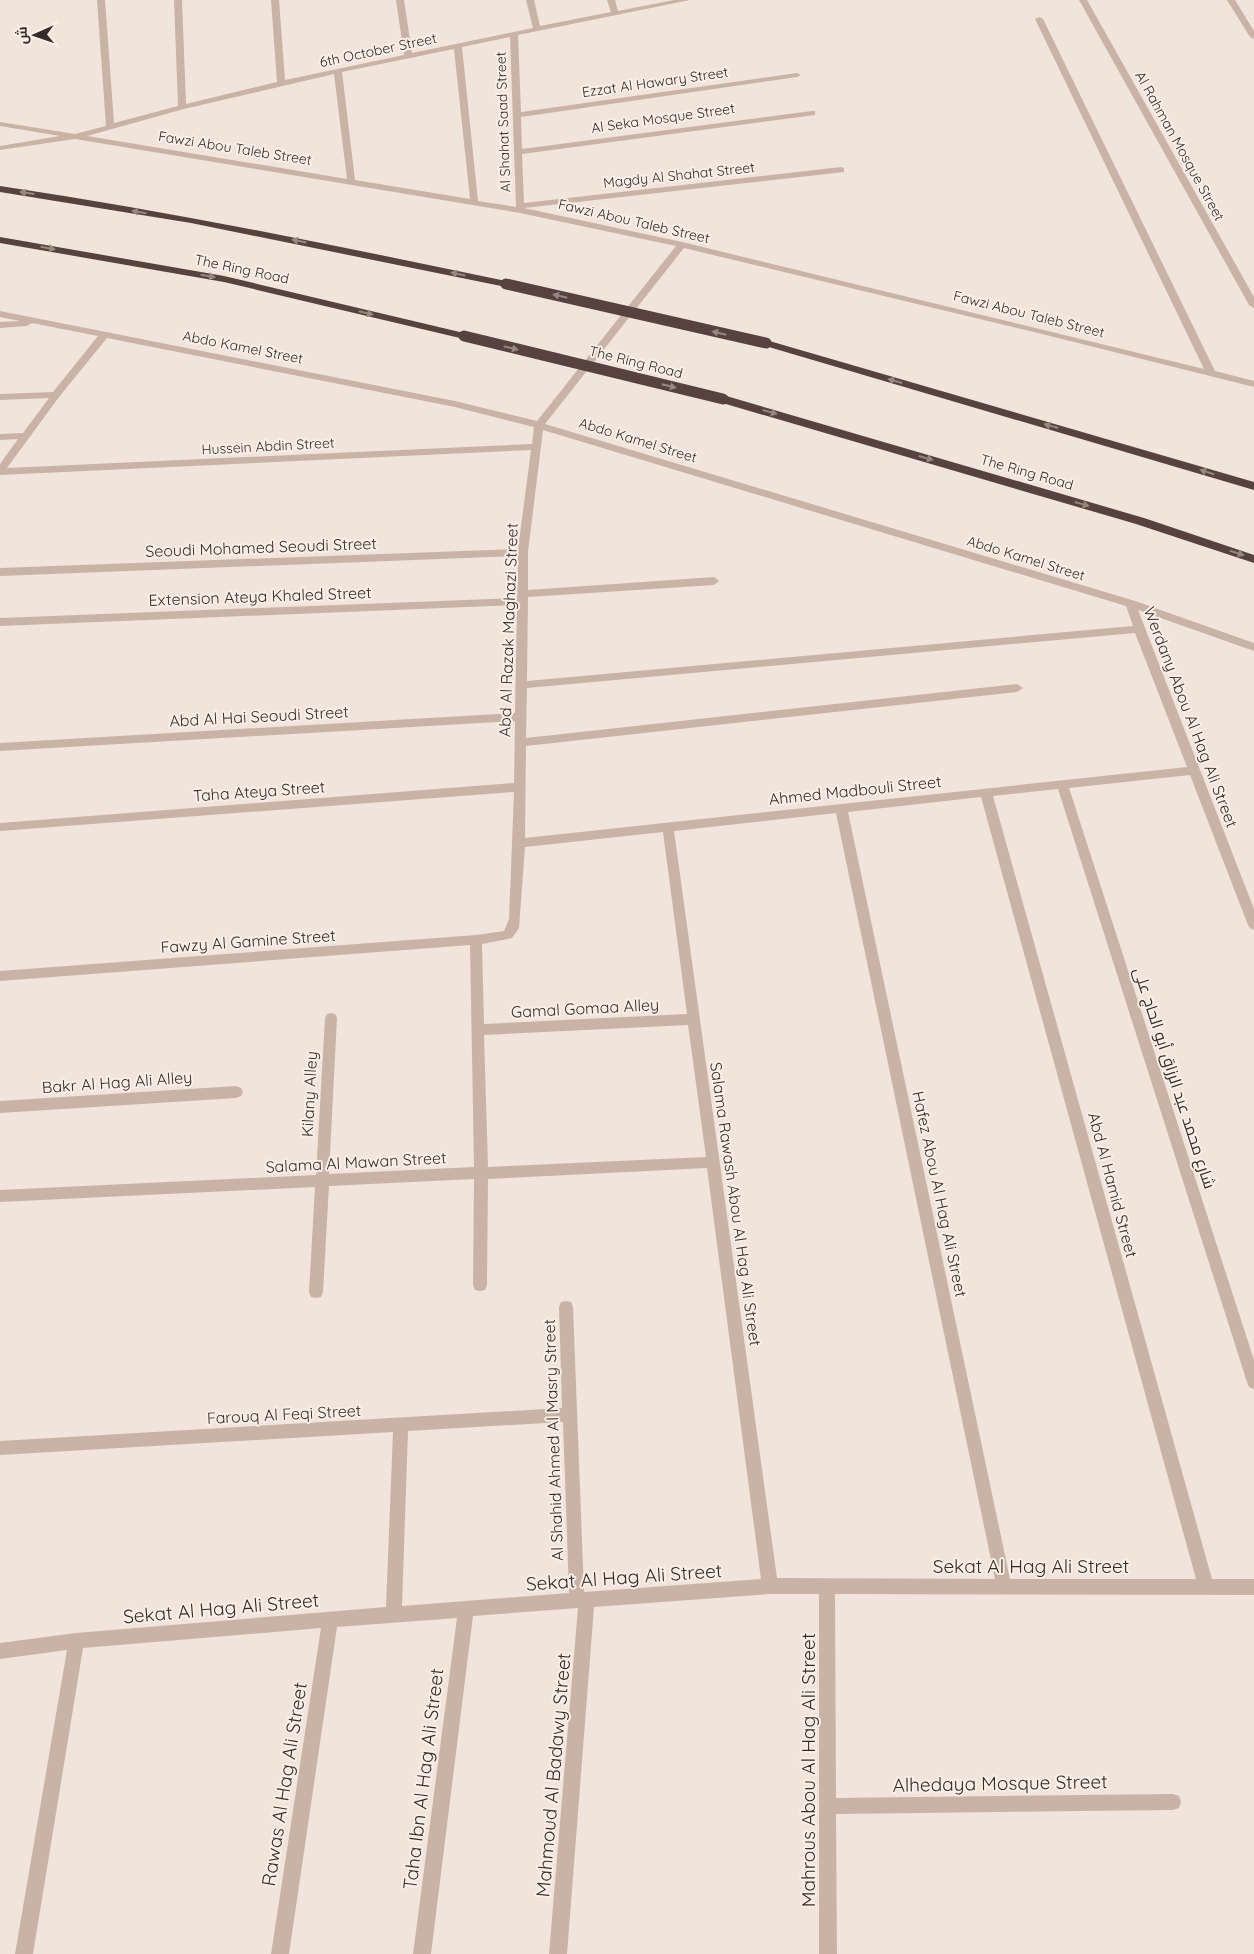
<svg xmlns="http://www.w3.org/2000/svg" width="1254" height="1954" font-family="Quicksand,Cairo,sans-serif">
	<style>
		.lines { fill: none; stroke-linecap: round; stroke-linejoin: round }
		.minor { fill: #c9b3a7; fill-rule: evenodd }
		.highway { fill: #56433f; fill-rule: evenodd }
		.highway-bridge { stroke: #56433f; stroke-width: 11 }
		.oneway { fill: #978882 }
		.labels { text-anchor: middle; stroke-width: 4; stroke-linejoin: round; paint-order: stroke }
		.far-street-label { font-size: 14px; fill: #352a27; stroke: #f9efe7 }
		.street-label { font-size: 16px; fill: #352a27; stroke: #f9efe7 }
		.near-street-label { font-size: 19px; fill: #352a27; stroke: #f9efe7 }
	</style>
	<rect width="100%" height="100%" fill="#f1e4db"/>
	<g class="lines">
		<!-- minor -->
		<g class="minor">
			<path d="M 97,0 L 105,0 L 114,123 L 178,106 L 174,0 L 182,0 L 186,104 L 277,82 L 271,0 L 279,0 L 285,80 L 404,55 L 396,0 L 404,0 L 412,53 L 533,28 L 526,0 L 534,0 L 540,26 L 611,12 L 607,0 L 615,0 L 618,11 L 674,0 L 690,0 L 518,35 L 521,112 L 797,73 L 801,75 L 797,77 L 521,117 L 522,149 L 812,111 L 815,111 L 815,115 L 522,154 L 524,203 L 841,167 L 844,168 L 844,172 L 524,208 L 682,242 L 1204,369 L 1035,19 L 1039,17 L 1043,19 L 1215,371 L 1254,381 L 1254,387 L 1038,333 L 684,248 L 545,424 L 1135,601 L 1254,643 L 1254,651 L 1138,610 L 1254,909 L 1254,930 L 1250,928 L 1248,925 L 1190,775 L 1069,788 L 1254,1360 L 1254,1389 L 1249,1387 L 1247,1382 L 1058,789 L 993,796 L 1212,1579 L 1254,1579 L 1254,1595 L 835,1594 L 836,1798 L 1173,1794 L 1179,1796 L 1181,1802 L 1179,1808 L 1173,1810 L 836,1814 L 837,1954 L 819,1954 L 819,1594 L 770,1594 L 594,1607 L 567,1954 L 549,1954 L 578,1608 L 473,1616 L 431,1954 L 413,1954 L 457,1618 L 337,1627 L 289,1954 L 271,1954 L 321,1628 L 83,1648 L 33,1954 L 15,1954 L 67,1650 L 0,1659 L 0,1643 L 76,1633 L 386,1607 L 393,1432 L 0,1455 L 0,1441 L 562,1408 L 559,1307 L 561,1302 L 566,1301 L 571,1302 L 573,1307 L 584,1592 L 761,1579 L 707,1168 L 488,1179 L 487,1285 L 485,1290 L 480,1291 L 475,1290 L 473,1285 L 474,1179 L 329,1186 L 323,1292 L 321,1297 L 316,1298 L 311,1297 L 309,1292 L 315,1187 L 0,1202 L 0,1190 L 316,1175 L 325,1018 L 327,1014 L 331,1013 L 335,1014 L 337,1018 L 329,1174 L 474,1167 L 470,945 L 0,981 L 0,971 L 476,935 L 504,931 L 509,919 L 514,792 L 0,831 L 0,823 L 514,783 L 515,721 L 0,751 L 0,743 L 515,713 L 517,605 L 0,626 L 0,618 L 517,598 L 518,556 L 0,576 L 0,568 L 518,549 L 531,450 L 0,475 L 0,464 L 18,439 L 0,440 L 0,434 L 23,433 L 49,398 L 0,400 L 0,394 L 53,392 L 98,336 L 32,323 L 27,326 L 0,328 L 0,322 L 20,321 L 0,317 L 0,311 L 455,401 L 537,421 L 676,246 L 520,213 L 75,139 L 0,150 L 0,146 L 60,136 L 0,126 L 0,122 L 75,134 L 106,126 ZM 510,37 L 516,207 L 478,201 L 462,47 ZM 454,49 L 470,199 L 355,180 L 342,72 ZM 334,74 L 347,179 L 87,136 L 184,109 ZM 107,338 L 455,407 L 534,427 L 532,444 L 7,468 L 59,397 ZM 543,430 L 1126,606 L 1133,626 L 527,681 L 528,597 L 714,585 L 719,581 L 714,577 L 528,590 L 528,552 ZM 1135,633 L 1187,767 L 525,838 L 526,746 L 1017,692 L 1023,688 L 1017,684 L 526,738 L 527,688 ZM 981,797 L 1196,1579 L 1010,1579 L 848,812 ZM 836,813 L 995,1579 L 777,1578 L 674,831 ZM 663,832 L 687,1014 L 484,1024 L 482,944 L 512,938 L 519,928 L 525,847 ZM 688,1025 L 706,1157 L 488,1167 L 484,1035 ZM 563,1422 L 569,1593 L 402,1606 L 408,1431 Z"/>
			<path d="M 1079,0 L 1087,0 L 1254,297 L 1254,308 L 1249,305 Z"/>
			<path d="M 1227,0 L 1235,0 L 1254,31 L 1254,39 L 1250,37 Z"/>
			<path d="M 236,1086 L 241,1088 L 243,1092 L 241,1096 L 236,1098 L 0,1113 L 0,1101 Z"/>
		</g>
		<!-- highway -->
		<g class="highway">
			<path d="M 0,186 C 170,211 338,246 506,281 L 511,284 L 506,287 L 191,223 L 0,192 Z"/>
			<path d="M 0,237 L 224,276 L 464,333 L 470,336 L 464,339 L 224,282 L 0,243 Z"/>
			<path d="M 766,340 L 1254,482 L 1254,490 L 762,345 L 760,343 L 762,341 Z"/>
			<path d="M 723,395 L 1144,518 L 1254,555 L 1254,563 L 1136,524 L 719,402 L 717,399 L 719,396 Z"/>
		</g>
		<!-- highway-bridge -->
		<g class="highway-bridge">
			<path d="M 506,284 L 766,343"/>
			<path d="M 464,336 L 723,399"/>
		</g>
	</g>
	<!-- one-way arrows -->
	<defs><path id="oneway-solid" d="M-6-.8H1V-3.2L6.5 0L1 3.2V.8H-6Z" transform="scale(1.25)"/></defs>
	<g class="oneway">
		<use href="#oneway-solid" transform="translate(27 193) rotate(-172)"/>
		<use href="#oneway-solid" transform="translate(139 212) rotate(-170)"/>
		<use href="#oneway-solid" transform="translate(299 241) rotate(-168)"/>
		<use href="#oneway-solid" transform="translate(48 248) rotate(10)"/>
		<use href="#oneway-solid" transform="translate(458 274) rotate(-168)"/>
		<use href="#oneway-solid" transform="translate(208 276) rotate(10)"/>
		<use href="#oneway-solid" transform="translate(560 296) rotate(-167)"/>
		<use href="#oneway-solid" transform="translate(366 313) rotate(13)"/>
		<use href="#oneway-solid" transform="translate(719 333) rotate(-167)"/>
		<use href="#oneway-solid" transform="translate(511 348) rotate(14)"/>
		<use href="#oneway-solid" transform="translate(895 381) rotate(-164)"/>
		<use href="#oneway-solid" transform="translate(669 386) rotate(14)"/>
		<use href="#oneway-solid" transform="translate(770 412) rotate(16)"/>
		<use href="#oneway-solid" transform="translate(1051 426) rotate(-164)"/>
		<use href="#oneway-solid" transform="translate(926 458) rotate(16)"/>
		<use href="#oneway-solid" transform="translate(1207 472) rotate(-163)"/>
		<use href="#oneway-solid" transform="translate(1082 504) rotate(16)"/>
		<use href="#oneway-solid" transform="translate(1237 553) rotate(18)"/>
	</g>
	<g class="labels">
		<!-- far-street labels -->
		<g class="far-street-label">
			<text transform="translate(378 50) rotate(-12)" y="5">6th October Street</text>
			<text transform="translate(655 82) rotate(-8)" y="5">Ezzat Al Hawary Street</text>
			<text transform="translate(663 118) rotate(-8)" y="5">Al Seka Mosque Street</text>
			<text transform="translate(503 122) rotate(-92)" y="5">Al Shahat Saad Street</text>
			<text transform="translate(1180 146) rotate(61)" y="5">Al Rahman Mosque Street</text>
			<text transform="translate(235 148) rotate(9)" y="5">Fawzi Abou Taleb Street</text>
			<text transform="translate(679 175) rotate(-6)" y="5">Magdy Al Shahat Street</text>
			<text transform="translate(634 221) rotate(13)" y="5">Fawzi Abou Taleb Street</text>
			<text transform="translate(242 269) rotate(12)" y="5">The Ring Road</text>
			<text transform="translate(1029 314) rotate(14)" y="5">Fawzi Abou Taleb Street</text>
			<text transform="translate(243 347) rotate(11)" y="5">Abdo Kamel Street</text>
			<text transform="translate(636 362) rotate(14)" y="5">The Ring Road</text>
			<text transform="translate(638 440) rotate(17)" y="5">Abdo Kamel Street</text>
			<text transform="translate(268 446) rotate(-3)" y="5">Hussein Abdin Street</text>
			<text transform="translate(1027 472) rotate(16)" y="5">The Ring Road</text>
			<text transform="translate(1026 558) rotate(17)" y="5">Abdo Kamel Street</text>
		</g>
		<!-- street labels -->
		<g class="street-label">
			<text transform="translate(261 547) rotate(-2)" y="6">Seoudi Mohamed Seoudi Street</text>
			<text transform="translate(260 596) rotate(-2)" y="6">Extension Ateya Khaled Street</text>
			<text transform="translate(508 630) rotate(-88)" y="6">Abd Al Razak Maghazi Street</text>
			<text transform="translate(259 716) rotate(-3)" y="6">Abd Al Hai Seoudi Street</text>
			<text transform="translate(1191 717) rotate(69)" y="6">Werdany Abou Al Hag Ali Street</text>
			<text transform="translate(855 790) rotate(-6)" y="6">Ahmed Madbouli Street</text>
			<text transform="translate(259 791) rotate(-4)" y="6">Taha Ateya Street</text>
			<text transform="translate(248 941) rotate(-4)" y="6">Fawzy Al Gamine Street</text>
			<text transform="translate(585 1008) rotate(-3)" y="6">Gamal Gomaa Alley</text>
			<text transform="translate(1175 1078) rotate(72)" y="6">شارع محمد عبد الرزاق أبو الحاج على</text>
			<text transform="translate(117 1082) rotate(-4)" y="6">Bakr Al Hag Ali Alley</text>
			<text transform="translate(309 1094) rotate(-87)" y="6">Kilany Alley</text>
			<text transform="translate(356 1162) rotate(-3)" y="6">Salama Al Mawan Street</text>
			<text transform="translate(1113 1185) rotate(75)" y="6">Abd Al Hamid Street</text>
			<text transform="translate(940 1194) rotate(78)" y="6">Hafez Abou Al Hag Ali Street</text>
			<text transform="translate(736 1204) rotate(82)" y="6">Salama Rawash Abou Al Hag Ali Street</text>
			<text transform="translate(284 1414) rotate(-3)" y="6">Farouq Al Feqi Street</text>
			<text transform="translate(553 1440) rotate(-92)" y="6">Al Shahid Ahmed Al Masry Street</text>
		</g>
		<!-- near-street labels -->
		<g class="near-street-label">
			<text x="1031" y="1573">Sekat Al Hag Ali Street</text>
			<text transform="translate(624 1577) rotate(-4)" y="7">Sekat Al Hag Ali Street</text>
			<text transform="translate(221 1608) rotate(-5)" y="7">Sekat Al Hag Ali Street</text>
			<text transform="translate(808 1770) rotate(-90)" y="7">Mahrous Abou Al Hag Ali Street</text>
			<text transform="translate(553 1775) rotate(-85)" y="7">Mahmoud Al Badawy Street</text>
			<text transform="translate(423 1779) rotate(-83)" y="7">Taha Ibn Al Hag Ali Street</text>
			<text transform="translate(1000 1783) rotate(-1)" y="7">Alhedaya Mosque Street</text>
			<text transform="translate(284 1784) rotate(-81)" y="7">Rawas Al Hag Ali Street</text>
		</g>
	</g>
	<!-- north arrow -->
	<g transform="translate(35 35) rotate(268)" stroke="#f9efe7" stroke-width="4" paint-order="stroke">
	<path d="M0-4L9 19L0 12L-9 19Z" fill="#352a27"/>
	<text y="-8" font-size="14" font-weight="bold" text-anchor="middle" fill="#352a27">ش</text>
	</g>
</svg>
